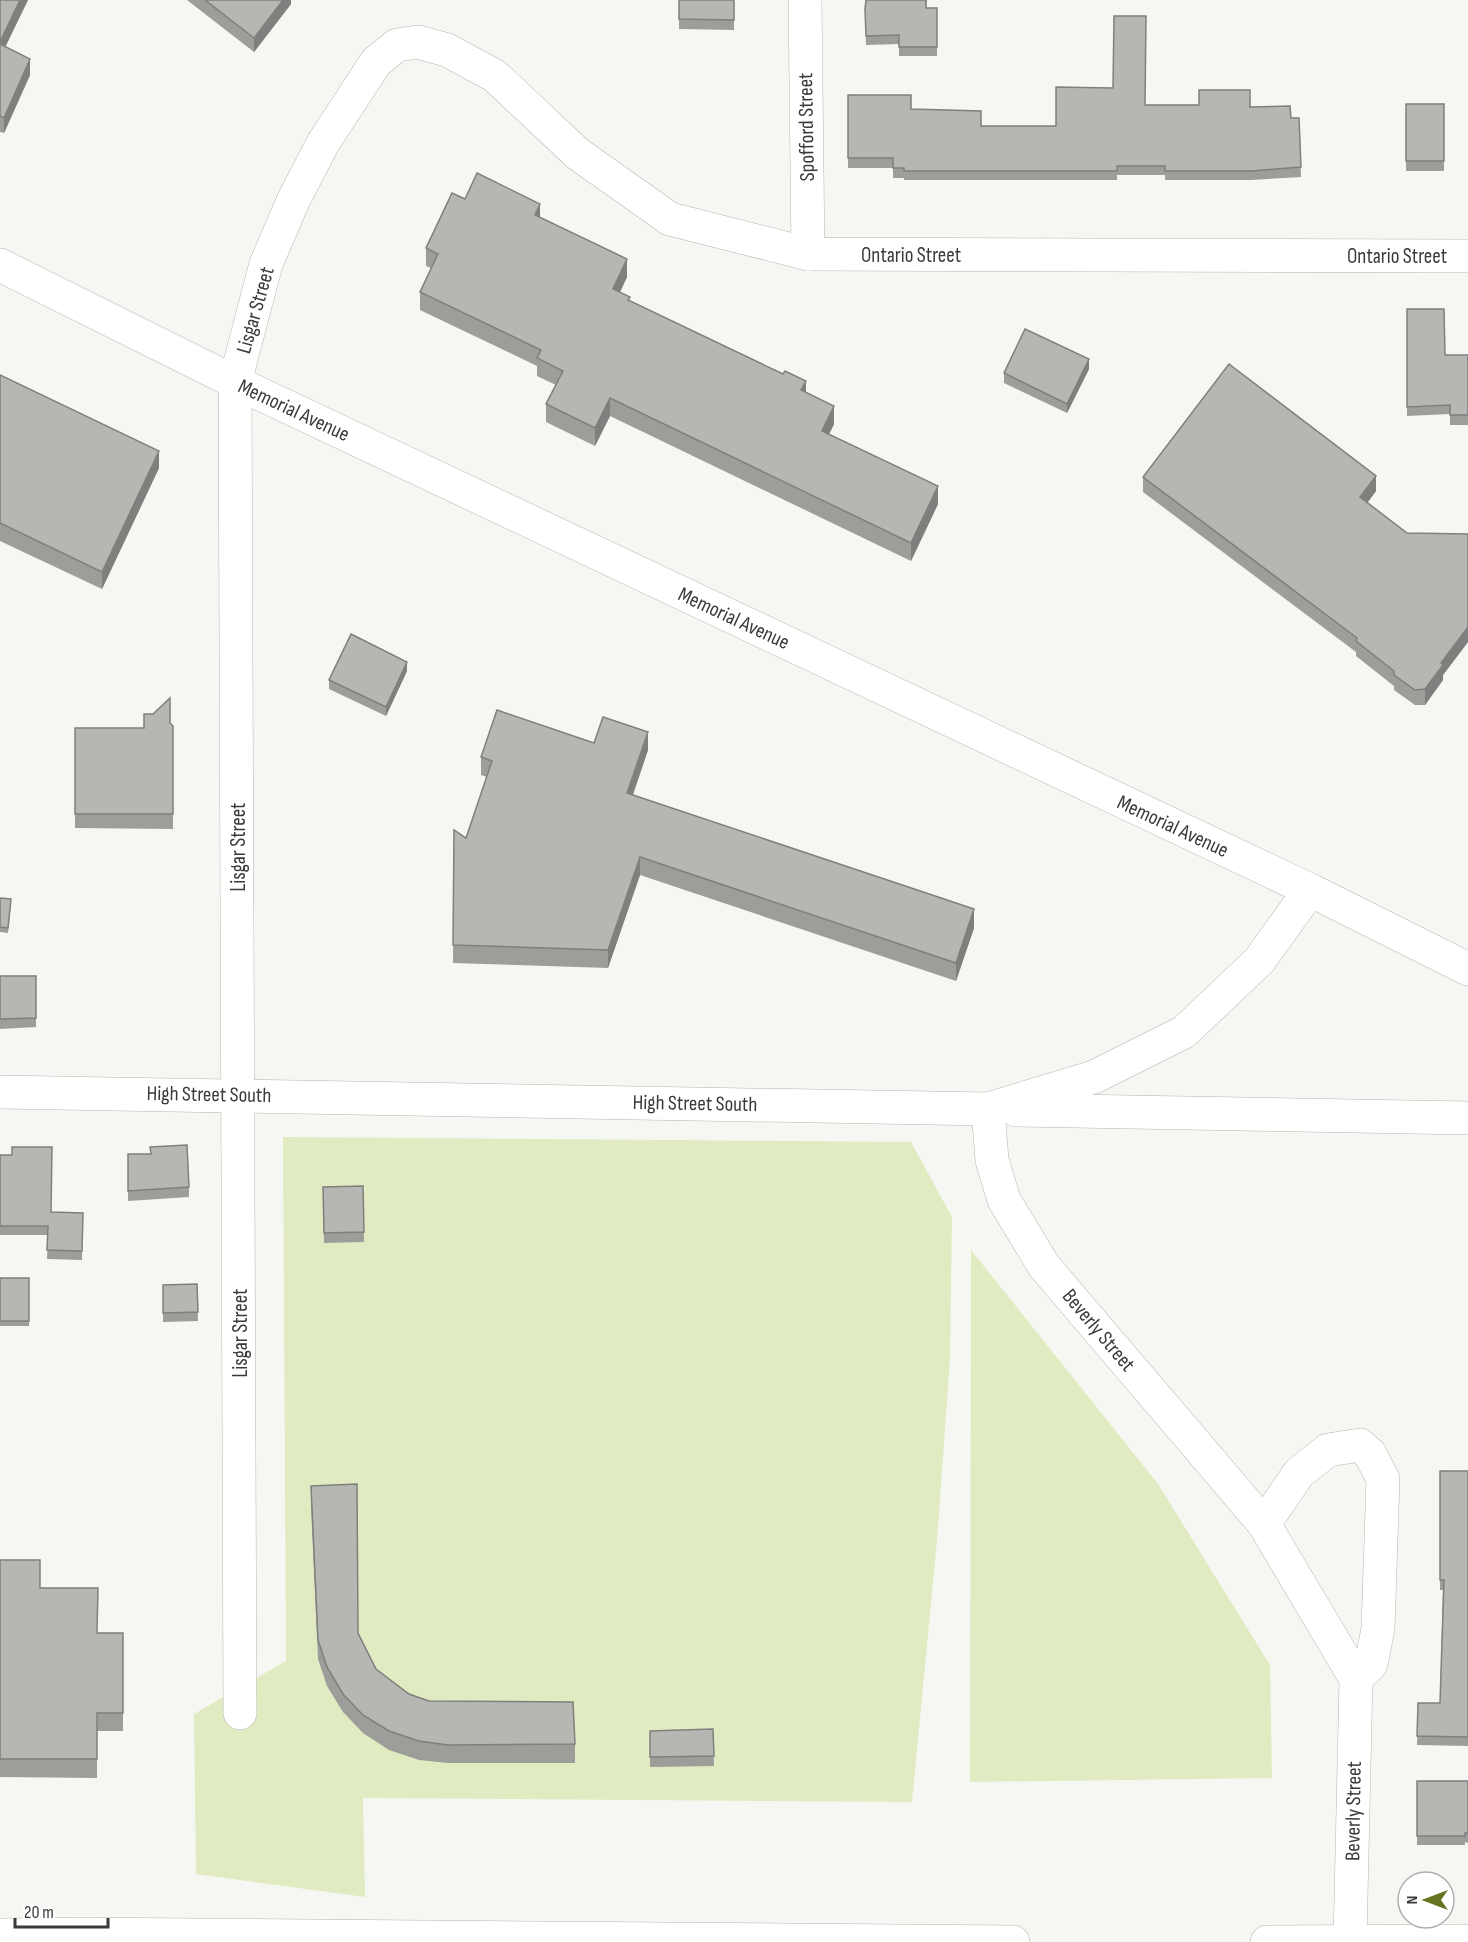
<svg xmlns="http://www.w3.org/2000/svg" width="1468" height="1942" font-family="'Sofia Sans Condensed',sans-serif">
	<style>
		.green { fill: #e0ebc1 }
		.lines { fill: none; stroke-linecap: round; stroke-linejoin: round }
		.street-casing { stroke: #b5b6b2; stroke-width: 34 }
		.secondary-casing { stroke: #b5b6b2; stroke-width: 34 }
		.street { stroke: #fff; stroke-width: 33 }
		.secondary { stroke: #fff; stroke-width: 33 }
		.wall { fill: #9d9d9a }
		.shaded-wall { fill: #7f807d }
		.building { fill: #b6b7b3; stroke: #7f807d; stroke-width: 1.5 }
		.labels { text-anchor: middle; stroke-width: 4.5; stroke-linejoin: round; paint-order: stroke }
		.street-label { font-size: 21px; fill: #3a3a38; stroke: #fff }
	</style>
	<rect width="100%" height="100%" fill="#f6f7f3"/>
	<!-- green -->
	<g class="green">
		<path d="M 283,1137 L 911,1142 L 952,1217 L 950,1359 L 937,1541 L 912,1802 L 363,1798 L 365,1897 L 196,1874 L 194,1714 L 286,1661 Z"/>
		<path d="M 971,1250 L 1158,1484 L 1270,1665 L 1272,1778 L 970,1782 Z"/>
	</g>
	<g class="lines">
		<!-- street casing -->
		<g class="street-casing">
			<g id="street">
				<path d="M 805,0 L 808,254"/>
				<path d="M 1264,1524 L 1299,1473 L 1328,1450 L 1360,1445 L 1370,1454 L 1383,1479 L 1378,1629 L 1371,1664 L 1356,1679"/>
				<path d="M 240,1713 L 235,382 L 266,264 L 293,201 L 323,143 L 376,62 L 397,45 L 418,42 L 447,50 L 495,76 L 578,154 L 670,219 L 808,254 L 1468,256"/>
				<path d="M 0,1935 L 80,1934 L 1013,1942"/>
				<path d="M 1267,1942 L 1468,1941"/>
			</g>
		</g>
		<!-- secondary casing -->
		<g class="secondary-casing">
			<g id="secondary">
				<path d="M 0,265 L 235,382 L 1310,890 L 1468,969"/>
				<path d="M 0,1092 L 988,1109 L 1094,1077 L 1184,1032 L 1259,961 L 1310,890"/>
				<path d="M 988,1109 L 992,1160 L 1004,1200 L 1044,1266 L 1264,1524 L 1356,1679 L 1350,1942"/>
				<path d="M 1016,1110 L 1468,1118"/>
			</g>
		</g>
		<!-- street -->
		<use href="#street" class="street"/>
		<!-- secondary -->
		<use href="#secondary" class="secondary"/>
	</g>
	<!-- wall -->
	<g class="wall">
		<path d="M 0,0 L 28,0 L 5,46 L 30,75 L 4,133 L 0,132 Z"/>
		<path d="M 187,0 L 291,0 L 291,4 L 254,52 Z"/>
		<path d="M 679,0 L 734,0 L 734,30 L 679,29 Z"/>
		<path d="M 866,0 L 927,0 L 926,8 L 937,8 L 937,56 L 899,56 L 899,44 L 866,45 L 865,9 Z"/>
		<path d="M 1113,88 L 1145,105 L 1250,107 L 1291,118 L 1299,118 L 1301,177 L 1251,180 L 1165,180 L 1165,175 L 1117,175 L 1117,180 L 904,180 L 904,178 L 893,178 L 893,168 L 848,168 L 848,95 L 981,126 L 1056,126 Z"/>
		<rect x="1406" y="104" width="38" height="67"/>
		<path d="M 540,218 L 627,277 L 620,292 L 630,301 L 806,392 L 834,424 L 829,434 L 938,504 L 911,561 L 610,416 L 595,446 L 546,422 L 546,404 L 556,385 L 537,376 L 537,366 L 420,310 L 420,292 L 431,268 L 426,266 L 426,248 Z"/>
		<path d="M 1407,309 L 1445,355 L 1468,355 L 1468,425 L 1450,425 L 1450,414 L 1407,416 Z"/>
		<path d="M 1089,369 L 1067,413 L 1004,383 L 1004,373 Z"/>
		<path d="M 0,375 L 159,468 L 102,589 L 0,541 Z"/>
		<path d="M 1143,477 L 1376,491 L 1367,503 L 1407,533 L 1468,534 L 1468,642 L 1443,675 L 1443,680 L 1425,705 L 1415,705 L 1394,690 L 1394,686 L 1356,656 L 1356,652 L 1143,492 Z"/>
		<path d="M 407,671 L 386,716 L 329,689 L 329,680 Z"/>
		<path d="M 170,723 L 173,726 L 173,829 L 75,828 L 75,728 L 144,728 Z"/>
		<path d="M 594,743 L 648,750 L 633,795 L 974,928 L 956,981 L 640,875 L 608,968 L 453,963 L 454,830 L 466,838 L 487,777 L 481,775 L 481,757 Z"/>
		<path d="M 0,898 L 11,904 L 8,933 L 0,932 Z"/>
		<path d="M 0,976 L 36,976 L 36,1027 L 0,1029 Z"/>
		<path d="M 128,1154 L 189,1187 L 189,1197 L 128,1201 Z"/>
		<path d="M 0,1155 L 51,1212 L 83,1213 L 82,1260 L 47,1259 L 48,1235 L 0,1235 Z"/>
		<path d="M 363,1186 L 364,1242 L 324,1243 L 323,1187 Z"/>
		<rect x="0" y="1278" width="29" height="48"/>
		<path d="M 197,1284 L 198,1321 L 163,1322 L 163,1285 Z"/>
		<path d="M 1440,1471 L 1468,1471 L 1468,1746 L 1417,1745 L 1418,1703 L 1440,1703 L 1443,1590 L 1440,1590 Z"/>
		<path d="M 311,1486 L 358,1633 L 376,1669 L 409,1694 L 429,1701 L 575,1744 L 575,1763 L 448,1763 L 419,1760 L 389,1750 L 363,1733 L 343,1712 L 327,1686 L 318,1659 L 311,1504 Z"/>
		<path d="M 0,1560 L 40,1588 L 97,1633 L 123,1633 L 123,1731 L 97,1731 L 97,1778 L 0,1777 Z"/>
		<path d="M 713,1729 L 714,1766 L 650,1767 L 650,1731 Z"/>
		<path d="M 1417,1781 L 1468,1781 L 1468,1843 L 1465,1842 L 1465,1845 L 1417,1845 Z"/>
	</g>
	<!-- shaded-wall -->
	<g class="shaded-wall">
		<path d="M 20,0 L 28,0 L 0,58 L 0,42 Z"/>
		<path d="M 283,0 L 291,0 L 291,4 L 254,52 L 254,38 Z"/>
		<path d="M 30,59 L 30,75 L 4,133 L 4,118 Z"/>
		<path d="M 540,204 L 540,221 L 535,215 Z"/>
		<path d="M 627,259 L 627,277 L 613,307 L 613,289 Z"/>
		<path d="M 1089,359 L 1089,369 L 1067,413 L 1067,404 Z"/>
		<path d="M 806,381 L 806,399 L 801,390 Z"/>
		<path d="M 610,398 L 610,416 L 595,446 L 595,428 Z"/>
		<path d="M 834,406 L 834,424 L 822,449 L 822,431 Z"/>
		<path d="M 159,451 L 159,468 L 102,589 L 102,572 Z"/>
		<path d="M 1376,476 L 1376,491 L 1360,513 L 1360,497 Z"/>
		<path d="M 938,486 L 938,504 L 911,561 L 911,543 Z"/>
		<path d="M 1468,627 L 1468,642 L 1443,675 L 1443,680 L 1425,705 L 1425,689 L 1441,663 Z"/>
		<path d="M 407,662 L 407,671 L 386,716 L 386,707 Z"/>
		<path d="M 648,732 L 648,750 L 627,811 L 627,793 Z"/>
		<path d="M 640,857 L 640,875 L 608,968 L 608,950 Z"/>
		<path d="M 974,909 L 974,928 L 956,981 L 956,963 Z"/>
	</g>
	<!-- building -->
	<g class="building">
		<path d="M 0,0 L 20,0 L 0,42 Z"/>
		<path d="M 205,0 L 283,0 L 254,38 Z"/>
		<path d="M 679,0 L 734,0 L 734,20 L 679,19 Z"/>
		<path d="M 866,0 L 926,0 L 926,8 L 937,8 L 937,47 L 899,47 L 899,35 L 866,36 L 865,9 Z"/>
		<path d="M 1114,16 L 1146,16 L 1145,105 L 1199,105 L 1199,90 L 1250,90 L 1250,107 L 1290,106 L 1291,118 L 1299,118 L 1301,167 L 1251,171 L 1165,171 L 1165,166 L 1117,166 L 1117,171 L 904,171 L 904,168 L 893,168 L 893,158 L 848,158 L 848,95 L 911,95 L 911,109 L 981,111 L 981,126 L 1056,126 L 1056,87 L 1113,88 Z"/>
		<path d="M 0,44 L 30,59 L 4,118 L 0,116 Z"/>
		<rect x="1406" y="104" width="38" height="57"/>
		<path d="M 477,173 L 540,204 L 535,215 L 627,259 L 613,289 L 630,297 L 628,300 L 783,374 L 785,371 L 806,381 L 801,390 L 834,406 L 822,431 L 938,486 L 911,543 L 610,398 L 595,428 L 546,404 L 563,371 L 537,358 L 541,350 L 420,292 L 438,254 L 426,248 L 452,193 L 465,199 Z"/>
		<path d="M 1407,309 L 1444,309 L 1445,355 L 1468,355 L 1468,415 L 1450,415 L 1450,405 L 1407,407 Z"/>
		<path d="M 1025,329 L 1089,359 L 1067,404 L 1004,373 Z"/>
		<path d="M 1229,364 L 1376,476 L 1360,497 L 1407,533 L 1468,534 L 1468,627 L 1441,663 L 1443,665 L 1425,689 L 1415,690 L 1394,675 L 1394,671 L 1356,641 L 1357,638 L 1143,477 Z"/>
		<path d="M 0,375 L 159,451 L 102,572 L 0,523 Z"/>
		<path d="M 351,634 L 407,662 L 386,707 L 329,680 Z"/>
		<path d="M 170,698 L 170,723 L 173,726 L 173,814 L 75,814 L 75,728 L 144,728 L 144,714 L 153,714 Z"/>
		<path d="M 497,710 L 594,743 L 603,717 L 648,732 L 627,793 L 974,909 L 956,963 L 640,857 L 608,950 L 453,945 L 454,830 L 466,838 L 492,761 L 481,757 Z"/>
		<path d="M 0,898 L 11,899 L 8,928 L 0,927 Z"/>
		<path d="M 0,976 L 36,976 L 36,1018 L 0,1019 Z"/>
		<path d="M 187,1145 L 189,1187 L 128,1191 L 128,1154 L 151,1154 L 150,1147 Z"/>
		<path d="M 12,1147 L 52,1147 L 51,1212 L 83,1213 L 82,1251 L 47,1250 L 48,1226 L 0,1226 L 0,1155 L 12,1155 Z"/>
		<path d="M 363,1186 L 364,1232 L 324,1233 L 323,1187 Z"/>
		<rect x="0" y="1278" width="29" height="43"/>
		<path d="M 197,1284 L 198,1312 L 163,1313 L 163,1285 Z"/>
		<path d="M 1440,1471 L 1468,1471 L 1468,1737 L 1417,1736 L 1418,1703 L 1440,1703 L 1444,1580 L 1440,1580 Z"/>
		<path d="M 357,1484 L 358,1633 L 376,1669 L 409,1694 L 429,1701 L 573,1702 L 575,1744 L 448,1745 L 419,1741 L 389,1731 L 363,1715 L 343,1694 L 327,1667 L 318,1640 L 311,1486 Z"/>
		<path d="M 0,1560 L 40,1560 L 40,1588 L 98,1588 L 97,1633 L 123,1633 L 123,1713 L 97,1713 L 97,1759 L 0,1759 Z"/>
		<path d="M 713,1729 L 714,1756 L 650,1757 L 650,1731 Z"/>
		<path d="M 1417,1781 L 1468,1781 L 1468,1833 L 1465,1833 L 1465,1836 L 1417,1836 Z"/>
	</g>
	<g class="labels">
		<!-- street labels -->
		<g class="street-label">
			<text transform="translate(806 127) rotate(-91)" y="7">Spofford Street</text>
			<text x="911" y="262">Ontario Street</text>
			<text x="1397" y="263">Ontario Street</text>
			<text transform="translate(255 310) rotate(-74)" y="7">Lisgar Street</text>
			<text transform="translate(294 410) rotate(25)" y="7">Memorial Avenue</text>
			<text transform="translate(734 618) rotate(25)" y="7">Memorial Avenue</text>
			<text transform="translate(1173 826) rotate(25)" y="7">Memorial Avenue</text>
			<text transform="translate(238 847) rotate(-90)" y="7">Lisgar Street</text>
			<text transform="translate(209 1094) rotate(1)" y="7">High Street South</text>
			<text transform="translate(695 1103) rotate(1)" y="7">High Street South</text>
			<text transform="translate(1099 1330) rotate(50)" y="7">Beverly Street</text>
			<text transform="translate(240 1333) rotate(-90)" y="7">Lisgar Street</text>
			<text transform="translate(1353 1811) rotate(-89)" y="7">Beverly Street</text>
		</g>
	</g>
	<!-- north arrow -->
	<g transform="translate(1426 1900) rotate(270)"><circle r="28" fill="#ffffff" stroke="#b0b0af" stroke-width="1.5"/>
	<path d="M0-4.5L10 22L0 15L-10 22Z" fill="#647420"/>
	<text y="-9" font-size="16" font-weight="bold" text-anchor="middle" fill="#3a3a38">N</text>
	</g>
	<!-- scale -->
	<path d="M15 1918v9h93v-9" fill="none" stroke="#3a3a38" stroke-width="3"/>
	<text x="24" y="1918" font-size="18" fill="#3a3a38" stroke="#ffffff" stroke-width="4.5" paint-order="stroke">20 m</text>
</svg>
